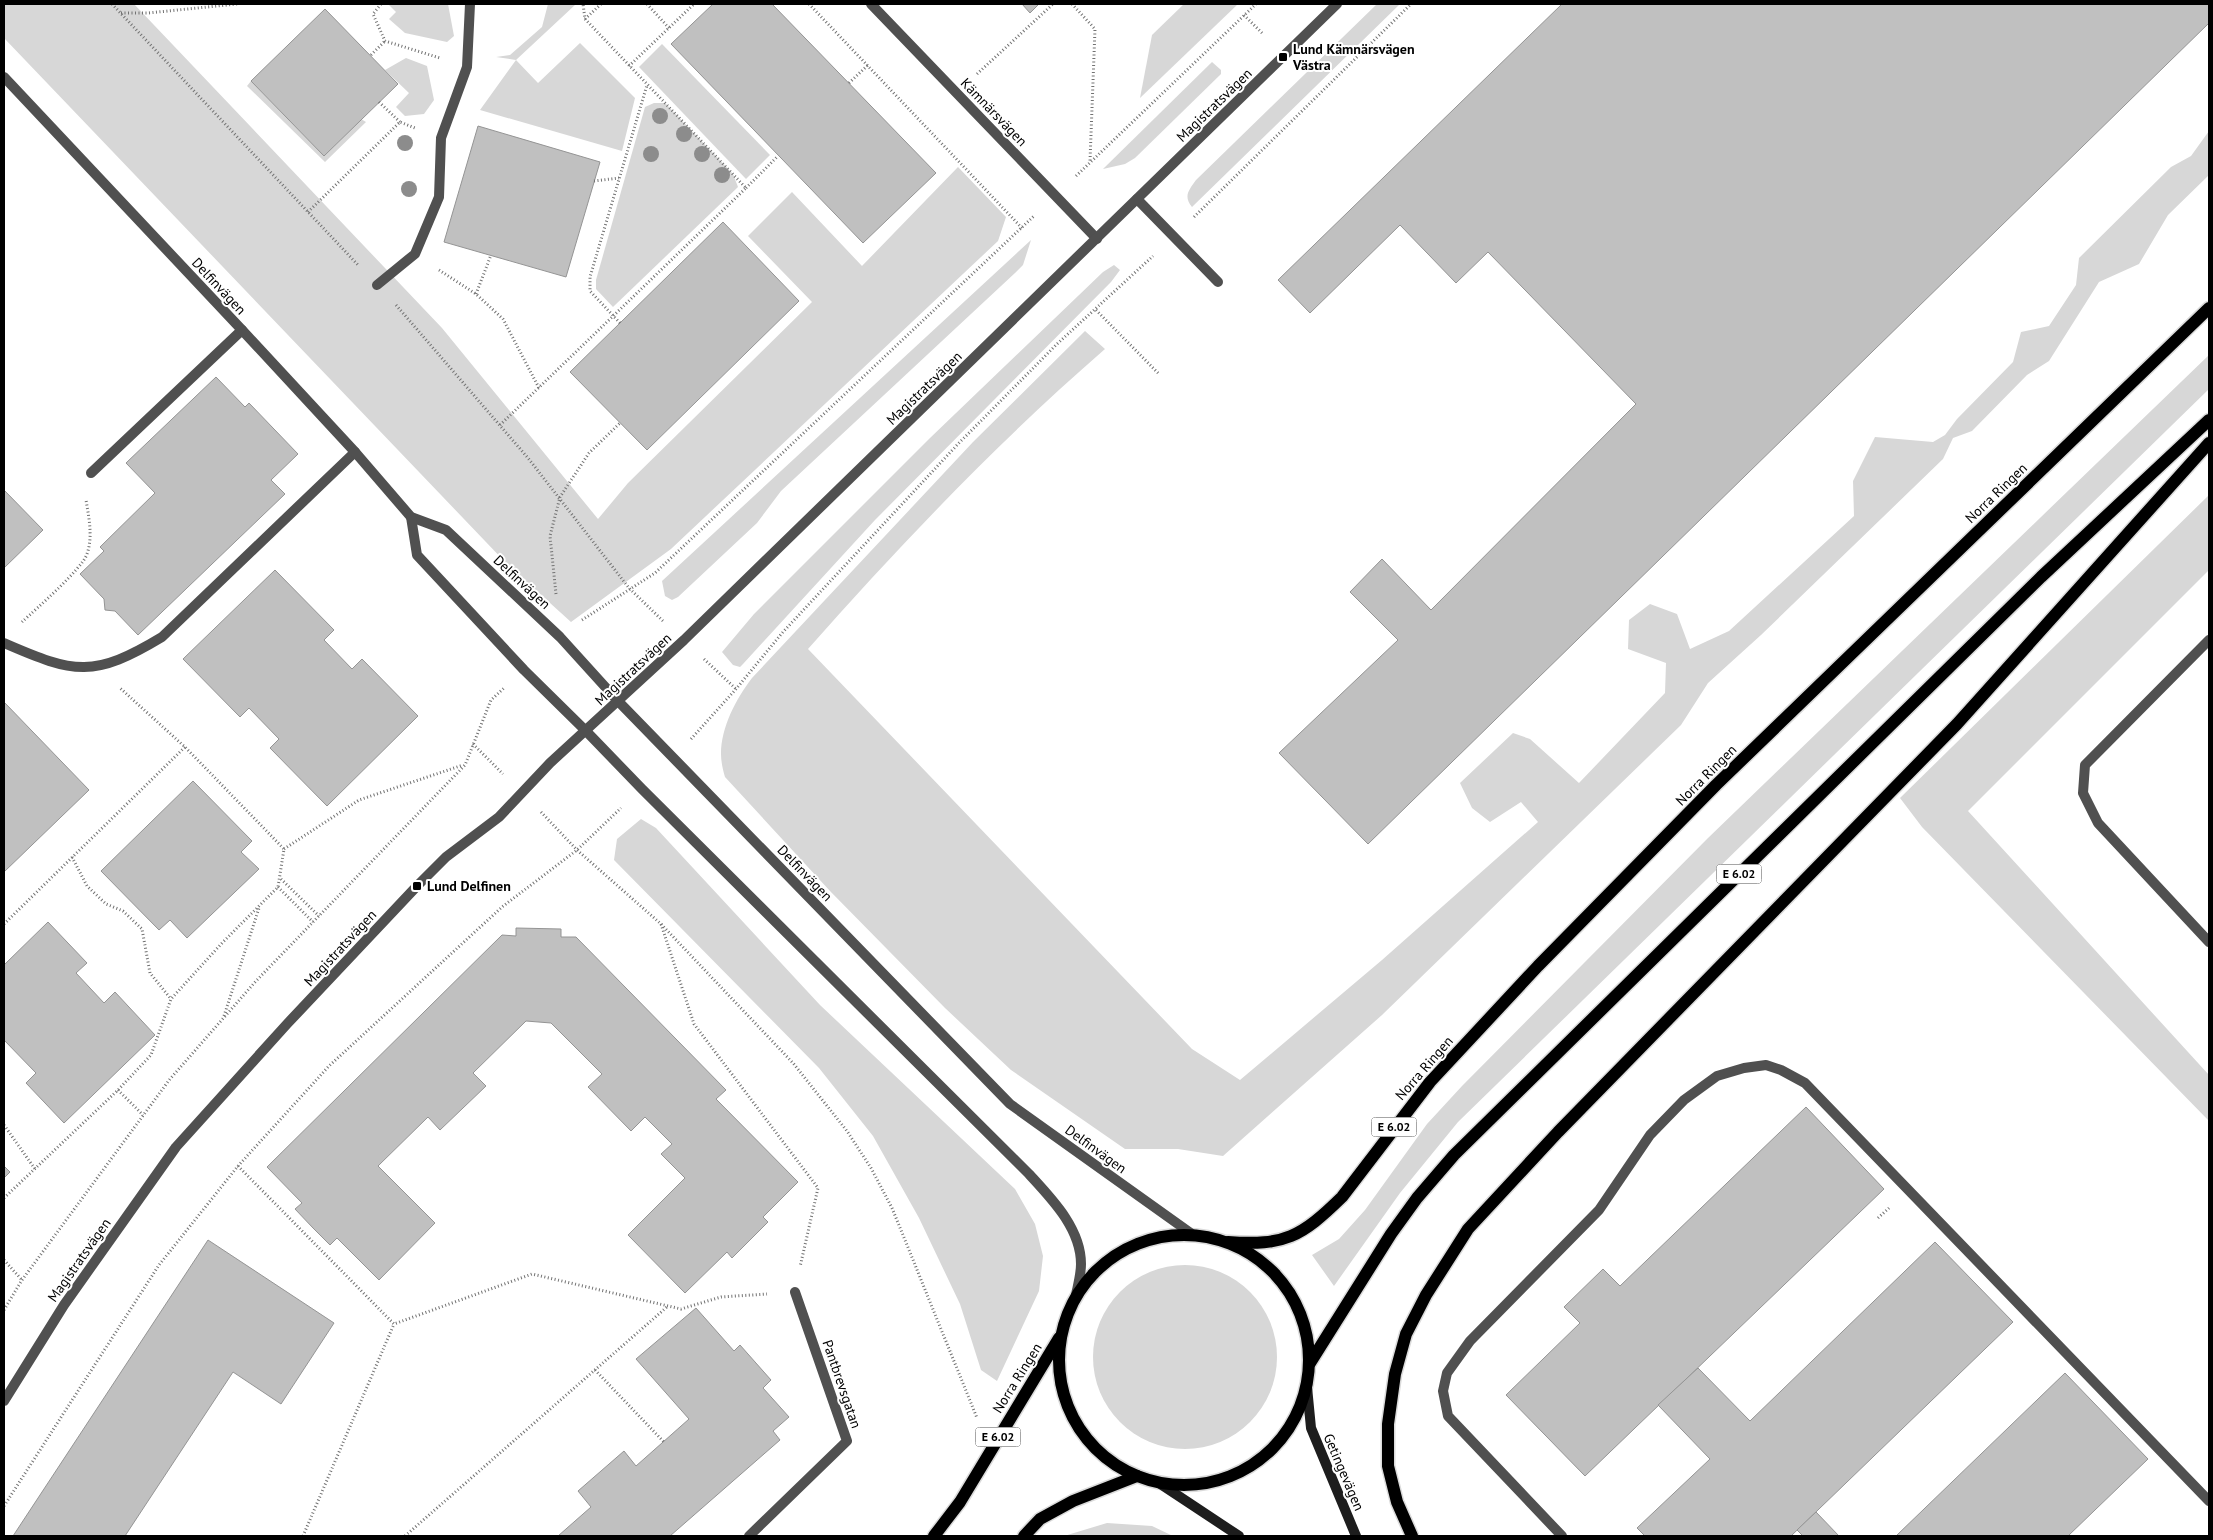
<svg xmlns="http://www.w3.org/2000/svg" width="2213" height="1540" font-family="'PT Sans',sans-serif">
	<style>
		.green { fill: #d7d7d7 }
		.building { fill: #c0c0c0; stroke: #949494 }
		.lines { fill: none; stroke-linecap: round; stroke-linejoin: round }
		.primary-casing { stroke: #dbdbdb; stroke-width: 15 }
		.path { stroke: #727272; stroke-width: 3; stroke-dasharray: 1 2.5; stroke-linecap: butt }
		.service { stroke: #505050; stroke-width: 10 }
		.minor { stroke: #505050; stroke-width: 10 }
		.tertiary { stroke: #505050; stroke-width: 10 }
		.secondary { stroke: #1d1d1d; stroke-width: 10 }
		.primary { stroke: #000; stroke-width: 12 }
		.tree { fill: #8c8c8c }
		.poi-dot { fill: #000; stroke: #fff; stroke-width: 2 }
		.labels { text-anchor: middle; stroke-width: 4; stroke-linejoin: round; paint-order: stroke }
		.shield { fill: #fff; stroke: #4c4c4c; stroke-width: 1 }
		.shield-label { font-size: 12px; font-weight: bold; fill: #000 }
		.poi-label { font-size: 14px; font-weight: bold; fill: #000; stroke: #fff; text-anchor: start }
		.street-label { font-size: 14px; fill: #000; stroke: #fff }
	</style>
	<rect width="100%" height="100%" fill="#fff"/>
	<!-- green -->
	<g class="green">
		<path d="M 4,4 L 134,4 L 442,328 L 598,519 L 628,483 L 812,302 L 748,236 L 792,192 L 862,266 L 958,167 L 1006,217 L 998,241 L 671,549 L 571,622 L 507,564 L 4,38 Z"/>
		<path d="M 388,4 L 448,4 L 454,36 L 447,42 L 405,33 L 389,19 L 396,12 Z"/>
		<path d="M 548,4 L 575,5 L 516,60 L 538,83 L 580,43 L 635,98 L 622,151 L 480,110 L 516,60 L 496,57 L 510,55 L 542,27 Z"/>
		<path d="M 1184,4 L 1238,4 L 1140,98 L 1152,35 Z"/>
		<path d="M 1377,4 L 1400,4 L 1192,207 C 1183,196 1189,190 1196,180 Z"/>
		<path d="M 662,44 L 770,155 L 746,179 L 639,67 Z"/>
		<path d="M 406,58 L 427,66 L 434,100 L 424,114 L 405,116 L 396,107 L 409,93 L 385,70 Z"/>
		<path d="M 1212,62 L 1221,70 L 1221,74 L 1135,158 L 1125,164 L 1103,169 Z"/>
		<path d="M 251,81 L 324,156 L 361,119 L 366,122 L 325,162 L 247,86 Z"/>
		<path d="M 654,103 L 665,103 L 733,174 L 738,187 L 613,307 L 596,289 L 596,280 L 645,107 Z"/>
		<path d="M 2209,131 L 2209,175 L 2168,215 L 2139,264 L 2099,282 L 2049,361 L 2027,375 L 1972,431 L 1953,438 L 1943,459 L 1761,635 L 1708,683 L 1681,725 L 1382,1015 L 1223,1156 L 1178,1149 L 1125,1149 L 1011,1070 L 945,1008 L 830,891 L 725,777 C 723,770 721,762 721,754 C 721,727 736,699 752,678 L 973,442 L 1085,331 L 1105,349 C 999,441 901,544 808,649 L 1192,1049 L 1240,1080 L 1382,960 L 1538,822 L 1521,802 L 1490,822 L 1472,808 L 1460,783 L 1513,733 L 1530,739 L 1579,783 L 1665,693 L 1666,663 L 1628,649 L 1629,620 L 1650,604 L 1677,614 L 1690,649 L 1729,631 L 1854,516 L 1853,481 L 1875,437 L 1933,442 L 1945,435 L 1957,419 L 2013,362 L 2021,332 L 2049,326 L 2076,285 L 2079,258 L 2171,167 L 2191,156 Z"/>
		<path d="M 1031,240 L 1023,265 L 1015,273 L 781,491 L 757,523 L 678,597 L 672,600 L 665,596 L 662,581 Z"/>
		<path d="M 1114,265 L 1120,270 L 1111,282 L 875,520 L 743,664 L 740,667 L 733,665 L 722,652 L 754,614 L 930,438 L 1103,272 Z"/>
		<path d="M 2209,355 L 2209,389 L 1458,1122 L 1400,1193 L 1334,1286 L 1312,1255 L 1339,1239 L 1365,1210 L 1427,1124 L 1462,1086 L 1708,838 Z"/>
		<path d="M 2209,495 L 2209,570 L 1968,811 L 2209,1075 L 2209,1121 L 1922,827 L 1900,798 Z"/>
		<path d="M 641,819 L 656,828 L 820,1005 L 1015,1189 L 1035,1224 L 1043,1256 L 1039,1291 L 997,1381 L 981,1370 L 960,1304 L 919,1218 L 873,1136 L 819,1068 L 614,860 L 617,839 Z"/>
		<circle cx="1185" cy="1357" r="92"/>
		<path d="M 1107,1523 L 1152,1526 L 1173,1536 L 1064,1536 Z"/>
	</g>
	<!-- building -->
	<g class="building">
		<path d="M 713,4 L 772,4 L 936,173 L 863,243 L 671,44 Z"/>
		<path d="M 1022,4 L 1039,4 L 1030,13 Z"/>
		<path d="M 1562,4 L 2209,4 L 2209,23 L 1368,844 L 1279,753 L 1398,640 L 1350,592 L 1382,559 L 1431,610 L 1636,404 L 1488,252 L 1456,283 L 1400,225 L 1310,313 L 1278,280 Z"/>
		<path d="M 325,9 L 398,84 L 324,156 L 251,81 Z"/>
		<path d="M 478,126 L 600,162 L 566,277 L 444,242 Z"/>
		<path d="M 723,222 L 799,301 L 647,450 L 570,372 Z"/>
		<path d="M 216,377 L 245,407 L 249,403 L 298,454 L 271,480 L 285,494 L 138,635 L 115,611 L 105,610 L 104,599 L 80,574 L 104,551 L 100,547 L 155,493 L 126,463 Z"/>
		<path d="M 4,490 L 43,530 L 4,568 Z"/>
		<path d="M 275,570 L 334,630 L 324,640 L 352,669 L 362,659 L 418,716 L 327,806 L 270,748 L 279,739 L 249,708 L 240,717 L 183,659 Z"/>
		<path d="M 4,702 L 89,790 L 4,872 Z"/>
		<path d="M 193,781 L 252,841 L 241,852 L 259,869 L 187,938 L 170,920 L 159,930 L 101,871 Z"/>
		<path d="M 48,922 L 87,963 L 76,973 L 104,1003 L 115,992 L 155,1035 L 64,1123 L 26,1083 L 36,1073 L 4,1040 L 4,965 Z"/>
		<path d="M 516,928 L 561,929 L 561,937 L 576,937 L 726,1090 L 716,1099 L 798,1182 L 763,1217 L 768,1222 L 732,1258 L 727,1252 L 685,1293 L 628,1235 L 685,1178 L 661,1154 L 672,1144 L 645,1117 L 631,1131 L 588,1087 L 602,1074 L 551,1023 L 526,1021 L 473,1073 L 486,1086 L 440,1130 L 428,1117 L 378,1166 L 435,1223 L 379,1280 L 337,1238 L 330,1245 L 313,1228 L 295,1209 L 302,1203 L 267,1167 L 502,935 L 516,936 Z"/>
		<path d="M 1806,1107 L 1884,1189 L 1585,1476 L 1506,1395 L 1580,1323 L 1564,1307 L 1603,1269 L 1620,1286 Z"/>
		<path d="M 4,1166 L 10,1172 L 4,1178 Z"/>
		<path d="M 208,1240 L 334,1323 L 281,1404 L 233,1372 L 125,1536 L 13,1536 Z"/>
		<path d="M 1935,1242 L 2013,1322 L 1791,1536 L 1645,1536 L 1637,1528 L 1710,1459 L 1658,1405 L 1698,1368 L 1750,1421 Z"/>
		<path d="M 696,1308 L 734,1351 L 740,1345 L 771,1380 L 763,1388 L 789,1417 L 773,1431 L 780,1440 L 670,1536 L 558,1536 L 591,1507 L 578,1491 L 624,1451 L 636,1466 L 689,1419 L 636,1359 Z"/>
		<path d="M 2065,1373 L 2148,1459 L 2068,1536 L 1896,1536 Z"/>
		<path d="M 1816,1512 L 1839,1536 L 1803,1536 L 1797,1530 Z"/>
	</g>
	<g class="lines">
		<!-- primary casing -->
		<g class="primary-casing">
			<g id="primary">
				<circle cx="1184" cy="1360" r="125"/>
				<path d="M 1228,1242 C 1285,1246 1301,1237 1342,1197 L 1430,1082 L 1538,966 L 1716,785 L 2209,308"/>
				<path d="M 1310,1363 L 1391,1234 L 1417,1198 L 1454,1155 L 2041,577 L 2209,420"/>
				<path d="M 934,1536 L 960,1502 L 1059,1338"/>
				<path d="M 1024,1536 L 1040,1519 L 1073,1501 L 1137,1476"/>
				<path d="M 1412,1536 L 1397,1502 L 1388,1466 L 1388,1424 L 1395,1374 L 1406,1334 L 1426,1295 L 1468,1229 L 1558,1132 L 1957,724 L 2209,443"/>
			</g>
		</g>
		<!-- path -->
		<g class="path">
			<path d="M 112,4 L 359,266"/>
			<path d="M 381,4 L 373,14 L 385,41 L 440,58"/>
			<path d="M 647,4 L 669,28"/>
			<path d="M 809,4 L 1022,228"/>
			<path d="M 1072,4 L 1095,29 L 1090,161"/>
			<path d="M 121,13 L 148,13 L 237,4"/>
			<path d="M 1244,15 L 1263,34"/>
			<path d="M 585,19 L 601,4"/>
			<path d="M 371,55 L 385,41"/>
			<path d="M 629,66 L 694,4"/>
			<path d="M 977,74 L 1053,4"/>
			<path d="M 849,83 L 868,65"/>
			<path d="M 379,102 L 400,122"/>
			<path d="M 1076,176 L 1256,4"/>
			<path d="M 594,181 L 619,178"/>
			<path d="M 746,188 L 778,156"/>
			<path d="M 308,212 L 400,122 L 415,128"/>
			<path d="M 1194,217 L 1411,4"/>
			<path d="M 439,270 L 476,294 L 503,319 L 539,388"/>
			<path d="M 476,294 L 491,255"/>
			<path d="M 396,305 L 528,458 L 629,588 L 663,621"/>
			<path d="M 1096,310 L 1159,374"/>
			<path d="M 620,323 L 590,291 L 590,277 L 647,85"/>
			<path d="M 500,425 L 746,188 L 585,19 L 583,4"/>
			<path d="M 556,594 L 550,536 L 560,497 L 589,453 L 620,423"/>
			<path d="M 582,620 L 655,573 L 1035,215"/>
			<path d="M 22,622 C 36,609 82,569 87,554 C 93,537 89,518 86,500"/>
			<path d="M 704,659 L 736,689"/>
			<path d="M 691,739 L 736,689 L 783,632 L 958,444 L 1057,344 L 1153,256"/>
			<path d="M 473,744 L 503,774"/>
			<path d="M 541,812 L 577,850 L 661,924 L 793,1063 L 847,1131 L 871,1168 L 892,1208 L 977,1418"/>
			<path d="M 284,849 L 359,800 L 463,765"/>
			<path d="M 72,857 L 87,886 L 106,904 L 123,911 L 142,929 L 150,973 L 171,999"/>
			<path d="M 281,879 L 319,916"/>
			<path d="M 278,887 L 313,922"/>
			<path d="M 4,924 L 185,747"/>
			<path d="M 661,924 L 694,1024 L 818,1188 L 800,1267"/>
			<path d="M 224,1016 L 259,908"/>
			<path d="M 118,1090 L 143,1115"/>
			<path d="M 4,1125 L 35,1169"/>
			<path d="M 238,1166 L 394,1324 L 532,1274 L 681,1309 L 721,1297 L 767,1294"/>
			<path d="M 4,1198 L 118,1090 L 151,1055 L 171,999 L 223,942 L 278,887 L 284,849 L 185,747 L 120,688"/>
			<path d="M 1878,1218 L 1889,1208"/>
			<path d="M 4,1260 L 22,1280"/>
			<path d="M 4,1310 L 22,1280 L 170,1079 L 256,981 L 465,765 L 491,700 L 504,688"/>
			<path d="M 595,1370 L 664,1442"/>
			<path d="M 4,1506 L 159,1265 L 238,1166 L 329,1066 L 502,907 L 577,850 L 621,808"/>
			<path d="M 303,1536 L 394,1324"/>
			<path d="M 405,1536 L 668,1306"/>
		</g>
		<!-- service -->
		<g class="service">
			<path d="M 1137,199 L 1218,282"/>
			<path d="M 91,473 L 242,330"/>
			<path d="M 2209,640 L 2085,765 L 2083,793 L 2098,823 L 2209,942"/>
			<path d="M 4,643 C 75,674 94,678 162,637 L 355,452"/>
			<path d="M 1562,1536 L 1448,1416 L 1443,1391 L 1447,1373 L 1470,1341 L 1599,1210 L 1650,1135 L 1684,1100 L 1717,1076 L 1744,1068 L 1766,1065 L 1781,1070 L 1805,1083 L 2209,1501"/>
		</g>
		<!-- minor -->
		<g class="minor">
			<path d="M 871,4 L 1097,239"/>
			<path d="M 4,77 L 242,330 L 355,452 L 411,517 L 446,530 L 560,637 L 618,701"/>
			<path d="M 377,285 L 415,254 L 439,197 L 441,138 L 467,67 L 470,4"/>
			<path d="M 411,517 L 417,555 L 524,670 L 586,731"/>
			<path d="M 749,1536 L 847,1441 L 795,1292"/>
		</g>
		<!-- tertiary -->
		<g class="tertiary">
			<path d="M 618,701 L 1010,1104 L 1192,1234"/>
			<path d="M 586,731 L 642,789 L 1029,1174 C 1051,1198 1081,1228 1081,1264 C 1081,1274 1078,1285 1076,1295"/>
			<path d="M 4,1401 L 64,1305 L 176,1147 L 287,1024 L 417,886 L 446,857 L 499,817 L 550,763 L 684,640 L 1337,4"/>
		</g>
		<!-- secondary -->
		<g class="secondary">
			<path d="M 1307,1387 L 1311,1428 L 1356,1536"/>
			<path d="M 1159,1483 L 1239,1536"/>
		</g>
		<!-- primary -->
		<use href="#primary" class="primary"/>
	</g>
	<!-- trees -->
	<g class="tree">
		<circle cx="660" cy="116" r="8"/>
		<circle cx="684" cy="134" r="8"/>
		<circle cx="405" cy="143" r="8"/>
		<circle cx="651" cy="154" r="8"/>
		<circle cx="702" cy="154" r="8"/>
		<circle cx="722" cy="175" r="8"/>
		<circle cx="409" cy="189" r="8"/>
	</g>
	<!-- markers -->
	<g class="poi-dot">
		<rect x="1278" y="52" width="10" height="10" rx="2.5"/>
		<rect x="412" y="881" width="10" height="10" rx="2.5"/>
	</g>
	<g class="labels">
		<!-- shield labels -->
		<g class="shield">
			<rect x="1716.5" y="864.5" width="45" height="19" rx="4"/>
			<rect x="1371.5" y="1117.5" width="45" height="19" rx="4"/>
			<rect x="975.5" y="1427.5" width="45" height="19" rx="4"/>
		</g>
		<g class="shield-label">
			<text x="1739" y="878">E 6.02</text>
			<text x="1394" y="1131">E 6.02</text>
			<text x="998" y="1441">E 6.02</text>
		</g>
		<!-- poi labels -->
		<g class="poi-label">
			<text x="1293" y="54">Lund Kämnärsvägen<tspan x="1293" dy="16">Västra</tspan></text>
			<text x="427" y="891">Lund Delfinen</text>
		</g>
		<!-- street labels -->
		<g class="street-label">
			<text transform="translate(1214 105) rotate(-44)" y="5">Magistratsvägen</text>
			<text transform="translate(994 112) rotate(46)" y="5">Kämnärsvägen</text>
			<text transform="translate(219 286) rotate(47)" y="5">Delfinvägen</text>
			<text transform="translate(924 388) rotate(-44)" y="5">Magistratsvägen</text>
			<text transform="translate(1996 493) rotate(-44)" y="5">Norra Ringen</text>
			<text transform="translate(522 582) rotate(43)" y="5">Delfinvägen</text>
			<text transform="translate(633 669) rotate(-43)" y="5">Magistratsvägen</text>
			<text transform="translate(1706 775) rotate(-45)" y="5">Norra Ringen</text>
			<text transform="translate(805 873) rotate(46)" y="5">Delfinvägen</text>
			<text transform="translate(340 948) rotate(-47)" y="5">Magistratsvägen</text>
			<text transform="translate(1424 1068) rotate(-49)" y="5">Norra Ringen</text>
			<text transform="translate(1096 1149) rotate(36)" y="5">Delfinvägen</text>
			<text transform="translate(79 1260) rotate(-55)" y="5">Magistratsvägen</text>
			<text transform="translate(1017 1378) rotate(-58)" y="5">Norra Ringen</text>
			<text transform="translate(842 1384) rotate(71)" y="5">Pantbrevsgatan</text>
			<text transform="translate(1344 1472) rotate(67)" y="5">Getingevägen</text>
		</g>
	</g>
	<!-- border -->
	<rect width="2213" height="1540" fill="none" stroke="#000000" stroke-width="10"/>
</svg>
